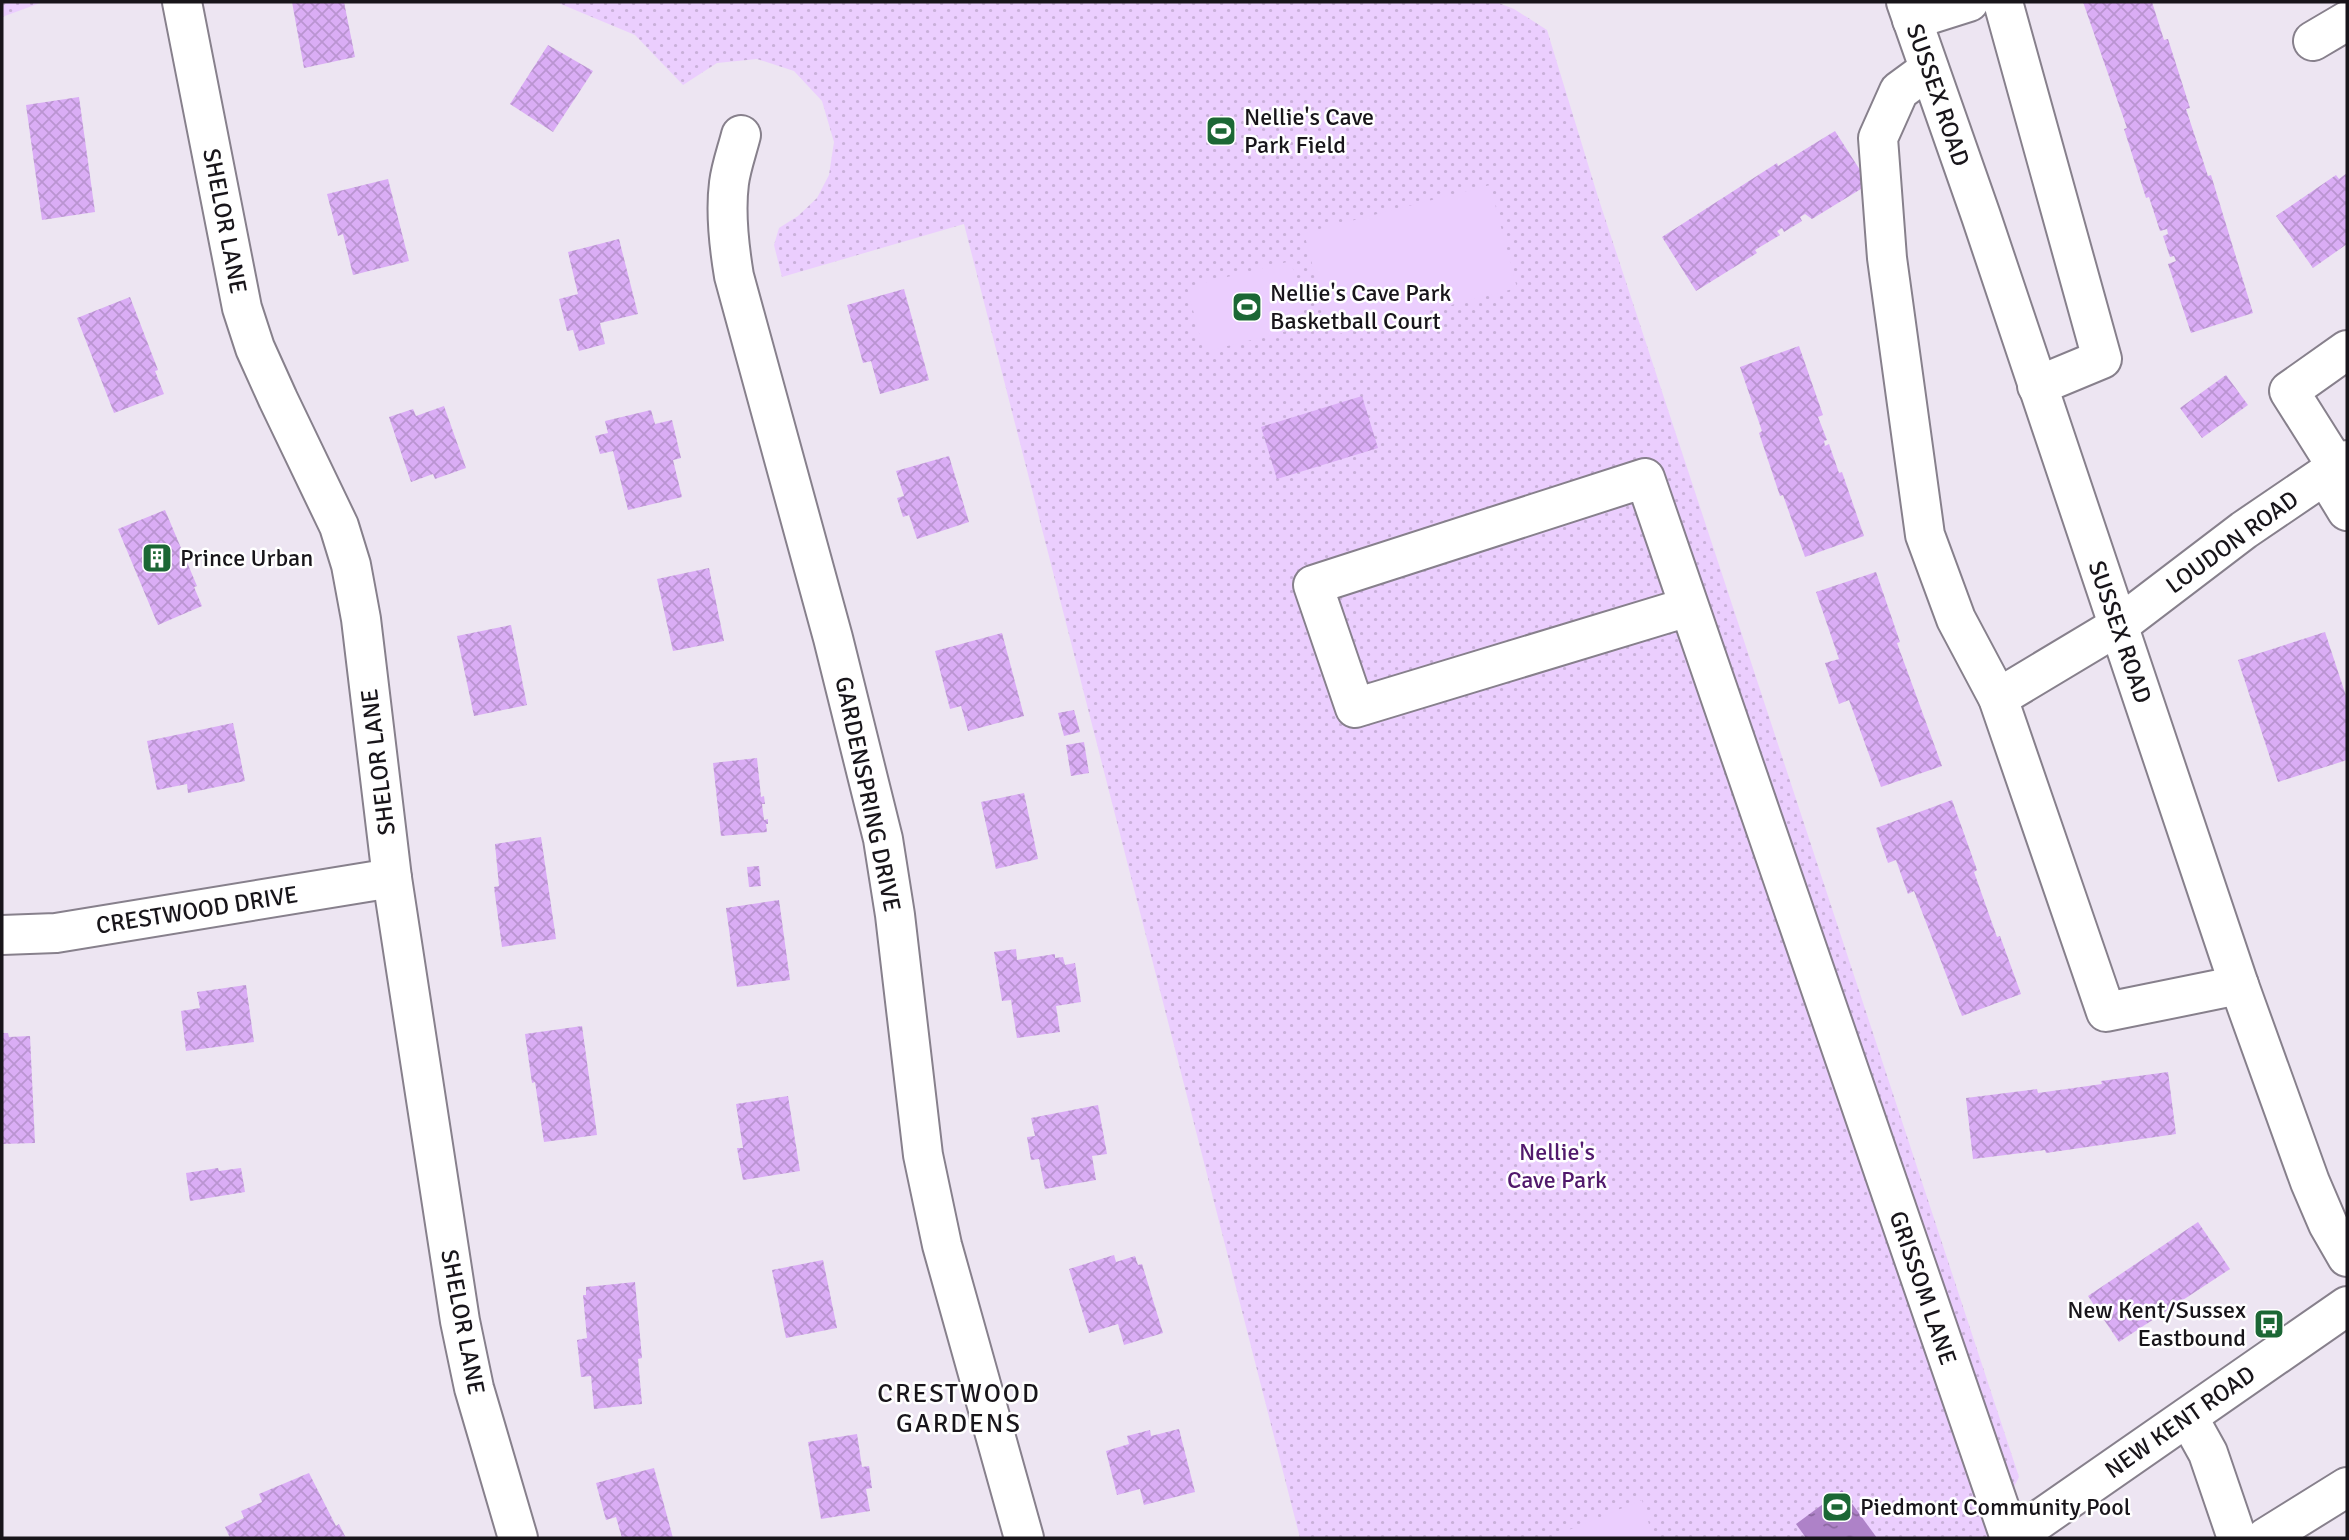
<svg xmlns="http://www.w3.org/2000/svg" width="2349" height="1540" font-family="Signika,sans-serif">
	<style>
		.grass { fill: url(#grass-dots) }
		.garden { fill: #ebcefe }
		.water { fill: url(#water-ripples) }
		.building { fill: url(#building-cross-hatch) }
		.lines { fill: none; stroke-linecap: round; stroke-linejoin: round }
		.minor-casing { stroke: #87808c; stroke-width: 42 }
		.minor { stroke: #fff; stroke-width: 38 }
		.labels { text-anchor: middle; stroke-width: 5; stroke-linejoin: round; paint-order: stroke }
		.street-label { font-size: 24px; fill: #18151a; stroke: #fff }
		.poi-label { font-size: 24px; fill: #18151a; stroke: #fff; text-anchor: start }
		.park-label { font-size: 24px; fill: #51196c; stroke: #fff }
		.neighbourhood-label { font-size: 26px; letter-spacing: 2px; fill: #18151a; stroke: #fff }
	</style>
	<defs>
		<pattern id="grass-dots" width="8" height="8" patternUnits="userSpaceOnUse" patternTransform="scale(1.75)"><rect width="8" height="8" fill="#ebcefe"/><path d="M2 2h.1M6 6h.1" fill="none" stroke="#c9b0d9" stroke-width="1.8" stroke-linecap="round"/></pattern>
		<pattern id="water-ripples" width="26" height="14" patternUnits="userSpaceOnUse" patternTransform="scale(1.75)"><rect width="26" height="14" fill="#ae82c8"/><path d="M2 4q2-2 4 0t4 0M15 11q2-2 4 0t4 0" fill="none" stroke="#8d69a2"/></pattern>
		<pattern id="building-cross-hatch" width="8" height="8" patternUnits="userSpaceOnUse" patternTransform="scale(1.75)"><rect width="8" height="8" fill="#daadf5"/><path d="M0 0l8 8M0 8l8-8" fill="none" stroke="#ba94d1"/></pattern>
	</defs>
	<rect width="100%" height="100%" fill="#ede5f2"/>
	<!-- grass -->
	<g class="grass">
		<path d="M 2,2 L 43,2 L 2,17 Z"/>
		<path d="M 556,2 L 1496,2 L 1514,9 L 1547,30 L 1598,197 L 2019,1477 L 1988,1538 L 1300,1538 L 964,224 L 782,277 L 774,245 L 779,228 L 798,216 L 817,198 L 829,175 L 834,142 L 822,101 L 794,71 L 757,59 L 717,63 L 683,85 L 635,35 Z"/>
	</g>
	<!-- garden -->
	<g class="garden">
		<path d="M 1490,185 L 1517,288 L 1331,336 L 1304,233 Z"/>
		<path d="M 1291,261 L 1307,326 L 1204,352 L 1187,287 Z"/>
		<path d="M 1642,1500 L 1653,1538 L 1549,1538 Z"/>
	</g>
	<!-- water -->
	<path class="water" d="M 1842,1490 L 1877,1538 L 1806,1538 L 1796,1524 Z"/>
	<!-- building -->
	<g class="building">
		<path d="M 292,2 L 344,2 L 355,57 L 304,68 Z"/>
		<path d="M 2083,2 L 2152,2 L 2164,40 L 2168,39 L 2190,108 L 2186,109 L 2208,176 L 2211,175 L 2253,313 L 2191,333 L 2168,264 L 2176,261 L 2174,256 L 2170,257 L 2163,236 L 2168,234 L 2167,229 L 2160,231 L 2149,197 L 2146,198 L 2124,129 L 2127,128 Z"/>
		<path d="M 548,45 L 593,71 L 553,132 L 510,104 Z"/>
		<path d="M 79,97 L 95,212 L 42,220 L 26,105 Z"/>
		<path d="M 1835,131 L 1869,184 L 1812,219 L 1805,214 L 1800,217 L 1802,221 L 1784,232 L 1782,228 L 1777,231 L 1780,235 L 1755,250 L 1757,253 L 1696,291 L 1662,237 L 1777,163 L 1778,166 Z"/>
		<path d="M 2347,173 L 2347,244 L 2313,268 L 2276,216 L 2336,175 L 2339,179 Z"/>
		<path d="M 388,179 L 409,261 L 353,275 L 343,234 L 338,236 L 327,194 Z"/>
		<path d="M 619,239 L 638,314 L 600,323 L 605,344 L 579,351 L 573,330 L 567,331 L 559,299 L 578,294 L 568,252 Z"/>
		<path d="M 904,289 L 929,380 L 880,394 L 871,361 L 863,363 L 847,305 Z"/>
		<path d="M 130,297 L 158,370 L 155,371 L 164,394 L 114,413 L 77,318 Z"/>
		<path d="M 1799,346 L 1823,415 L 1818,417 L 1827,440 L 1824,441 L 1825,446 L 1829,444 L 1839,473 L 1842,472 L 1864,536 L 1805,557 L 1783,495 L 1780,496 L 1759,433 L 1762,431 L 1740,367 Z"/>
		<path d="M 2226,375 L 2248,405 L 2202,438 L 2180,408 Z"/>
		<path d="M 1362,396 L 1378,448 L 1277,479 L 1261,427 Z"/>
		<path d="M 444,406 L 466,468 L 435,479 L 433,474 L 411,482 L 389,417 L 413,409 L 416,416 Z"/>
		<path d="M 651,410 L 655,424 L 672,420 L 681,458 L 673,460 L 682,497 L 628,510 L 613,451 L 600,454 L 595,436 L 608,433 L 605,421 Z"/>
		<path d="M 949,456 L 969,522 L 917,539 L 909,515 L 903,517 L 897,498 L 904,496 L 896,471 Z"/>
		<path d="M 165,510 L 197,586 L 194,587 L 202,606 L 158,625 L 118,529 Z"/>
		<path d="M 709,568 L 724,641 L 673,651 L 657,579 Z"/>
		<path d="M 1876,572 L 1900,642 L 1897,643 L 1942,766 L 1881,787 L 1849,700 L 1839,704 L 1825,663 L 1839,659 L 1816,592 Z"/>
		<path d="M 511,625 L 527,705 L 474,716 L 457,636 Z"/>
		<path d="M 2325,632 L 2347,699 L 2347,760 L 2278,782 L 2238,660 Z"/>
		<path d="M 1002,633 L 1024,716 L 968,731 L 961,706 L 950,709 L 935,651 Z"/>
		<path d="M 1074,710 L 1080,732 L 1064,736 L 1058,713 Z"/>
		<path d="M 233,723 L 245,781 L 188,793 L 187,784 L 157,790 L 147,741 Z"/>
		<path d="M 1084,742 L 1089,773 L 1071,776 L 1066,745 Z"/>
		<path d="M 757,758 L 761,797 L 764,796 L 765,804 L 762,804 L 764,820 L 768,819 L 768,824 L 766,824 L 767,832 L 721,836 L 713,763 Z"/>
		<path d="M 1024,793 L 1038,859 L 996,869 L 981,802 Z"/>
		<path d="M 1952,800 L 1977,870 L 1974,872 L 1997,937 L 2000,936 L 2021,994 L 1962,1016 L 1914,891 L 1908,894 L 1896,860 L 1888,863 L 1876,828 Z"/>
		<path d="M 541,837 L 556,939 L 502,947 L 494,887 L 499,886 L 495,844 Z"/>
		<path d="M 759,866 L 761,886 L 749,887 L 747,867 Z"/>
		<path d="M 779,900 L 790,980 L 737,987 L 726,908 Z"/>
		<path d="M 1016,949 L 1017,960 L 1055,954 L 1055,958 L 1063,957 L 1065,965 L 1075,963 L 1081,1002 L 1056,1006 L 1060,1032 L 1017,1038 L 1011,1000 L 1002,1001 L 994,952 Z"/>
		<path d="M 246,985 L 254,1042 L 186,1051 L 181,1011 L 200,1008 L 197,992 Z"/>
		<path d="M 582,1026 L 597,1135 L 544,1142 L 535,1082 L 532,1083 L 525,1034 Z"/>
		<path d="M 2,1033 L 8,1033 L 9,1037 L 30,1036 L 35,1143 L 2,1144 Z"/>
		<path d="M 2168,1072 L 2176,1134 L 2046,1153 L 2045,1150 L 1973,1159 L 1966,1098 L 2037,1089 L 2038,1093 L 2102,1084 L 2101,1081 Z"/>
		<path d="M 788,1096 L 800,1171 L 743,1180 L 737,1148 L 743,1148 L 736,1104 Z"/>
		<path d="M 1098,1105 L 1107,1154 L 1092,1156 L 1096,1180 L 1045,1189 L 1039,1159 L 1031,1160 L 1027,1137 L 1035,1136 L 1031,1118 Z"/>
		<path d="M 218,1168 L 219,1171 L 241,1168 L 245,1192 L 190,1201 L 186,1173 Z"/>
		<path d="M 2198,1222 L 2230,1269 L 2119,1342 L 2088,1296 Z"/>
		<path d="M 1114,1255 L 1116,1262 L 1135,1256 L 1138,1265 L 1142,1264 L 1163,1333 L 1124,1345 L 1118,1324 L 1089,1333 L 1069,1269 Z"/>
		<path d="M 823,1260 L 837,1328 L 786,1338 L 772,1270 Z"/>
		<path d="M 635,1282 L 642,1358 L 638,1359 L 642,1404 L 594,1409 L 591,1376 L 581,1377 L 577,1340 L 587,1338 L 583,1295 L 586,1295 L 586,1287 Z"/>
		<path d="M 1179,1429 L 1195,1492 L 1144,1505 L 1140,1489 L 1117,1495 L 1106,1451 L 1129,1444 L 1127,1436 L 1150,1430 L 1151,1436 Z"/>
		<path d="M 857,1434 L 862,1467 L 869,1466 L 872,1488 L 866,1489 L 870,1511 L 821,1519 L 808,1442 Z"/>
		<path d="M 654,1468 L 673,1538 L 622,1538 L 616,1517 L 606,1520 L 596,1483 Z"/>
		<path d="M 309,1473 L 336,1526 L 339,1524 L 346,1538 L 230,1538 L 225,1527 L 244,1518 L 241,1511 L 262,1502 L 259,1494 Z"/>
	</g>
	<g class="lines">
		<!-- minor casing -->
		<g class="minor-casing">
			<g id="minor">
				<path d="M 182,2 L 242,308 L 255,348 L 278,399 L 339,526 L 351,565 L 361,619 L 392,878 L 460,1321 L 474,1388 L 518,1538"/>
				<path d="M 1906,2 L 1981,216 L 2239,985 L 2310,1182 L 2328,1224 L 2347,1257"/>
				<path d="M 2003,2 L 2102,359 L 2037,386"/>
				<path d="M 1912,20 L 1969,2"/>
				<path d="M 2313,41 L 2347,21"/>
				<path d="M 1929,69 L 1899,91 L 1878,138 L 1887,258 L 1925,535 L 1956,619 L 1998,698 L 2106,1012 L 2239,985"/>
				<path d="M 741,135 C 737,151 731,167 729,183 C 725,214 729,246 734,276 L 833,638 L 883,839 L 895,915 L 923,1155 L 942,1245 L 1024,1538"/>
				<path d="M 2337,467 L 2289,391 L 2347,350"/>
				<path d="M 2325,475 L 2347,511"/>
				<path d="M 1688,607 L 1355,708 L 1313,585 L 1645,478 L 2010,1538"/>
				<path d="M 1998,698 L 2118,626 L 2244,530 L 2347,460"/>
				<path d="M 2,935 L 56,933 L 392,878"/>
				<path d="M 2188,1417 L 2208,1453 L 2237,1538"/>
				<path d="M 2013,1538 L 2347,1306"/>
				<path d="M 2265,1538 L 2347,1487"/>
			</g>
		</g>
		<!-- minor -->
		<use href="#minor" class="minor"/>
	</g>
	<!-- icons -->
	<defs>
		<g id="stadium-square" transform="scale(1.575)"><rect x="-9" y="-9" width="18" height="18" rx="4" fill="#1c6735" stroke="#fff"/><path d="M0-5a6.5 5 0 1 0 0 10a6.5 5 0 1 0 0-10ZM-3.5-1.8h7v3.6h-7Z" fill="#fff"/></g>
		<g id="building-square" transform="scale(1.575)"><rect x="-9" y="-9" width="18" height="18" rx="4" fill="#1c6735" stroke="#fff"/><path d="M-4-6H4V6H1V3H-1V6H-4ZM-2.5-4.3h1.7v1.8h-1.7ZM.8-4.3h1.7v1.8H.8ZM-2.5-1h1.7V.8h-1.7ZM.8-1h1.7V.8H.8Z" fill="#fff"/></g>
		<g id="bus-square" transform="scale(1.575)"><rect x="-9" y="-9" width="18" height="18" rx="4" fill="#1c6735" stroke="#fff"/><path d="M-5-6H5V4H4V6H2V4H-2V6H-4V4H-5ZM-3.5-4V0h7V-4ZM-3.5 1.2v1.5H-2V1.2ZM2 1.2v1.5H3.5V1.2Z" fill="#fff"/></g>
	</defs>
	<g fill-rule="evenodd">
		<use href="#stadium-square" x="1221" y="131"/>
		<use href="#stadium-square" x="1247" y="307"/>
		<use href="#building-square" x="157" y="558"/>
		<use href="#bus-square" x="2269" y="1324"/>
		<use href="#stadium-square" x="1837" y="1507"/>
	</g>
	<g class="labels">
		<!-- street labels -->
		<g class="street-label">
			<text transform="translate(1938 95) rotate(71)" y="8">SUSSEX ROAD</text>
			<text transform="translate(225 221) rotate(79)" y="8">SHELOR LANE</text>
			<text transform="translate(2232 542) rotate(-36)" y="8">LOUDON ROAD</text>
			<text transform="translate(2120 632) rotate(71)" y="8">SUSSEX ROAD</text>
			<text transform="translate(378 762) rotate(-97)" y="8">SHELOR LANE</text>
			<text transform="translate(868 794) rotate(78)" y="8">GARDENSPRING DRIVE</text>
			<text transform="translate(197 910) rotate(-9)" y="8">CRESTWOOD DRIVE</text>
			<text transform="translate(1923 1288) rotate(71)" y="8">GRISSOM LANE</text>
			<text transform="translate(463 1322) rotate(79)" y="8">SHELOR LANE</text>
			<text transform="translate(2180 1422) rotate(-35)" y="8">NEW KENT ROAD</text>
		</g>
		<!-- poi labels -->
		<g class="poi-label">
			<text x="1244" y="125">Nellie's Cave<tspan x="1244" dy="28">Park Field</tspan></text>
			<text x="1270" y="301">Nellie's Cave Park<tspan x="1270" dy="28">Basketball Court</tspan></text>
			<text x="180" y="566">Prince Urban</text>
			<text x="2246" y="1318" text-anchor="end">New Kent/Sussex<tspan x="2246" dy="28">Eastbound</tspan></text>
			<text x="1860" y="1515">Piedmont Community Pool</text>
		</g>
		<!-- park labels -->
		<g class="park-label">
			<text x="1557" y="1160">Nellie's<tspan x="1557" dy="28">Cave Park</tspan></text>
		</g>
		<!-- neighbourhood labels -->
		<g class="neighbourhood-label">
			<text x="959" y="1402">CRESTWOOD<tspan x="959" dy="30">GARDENS</tspan></text>
		</g>
	</g>
	<!-- border -->
	<rect width="2349" height="1540" fill="none" stroke="#18151a" stroke-width="7"/>
</svg>
